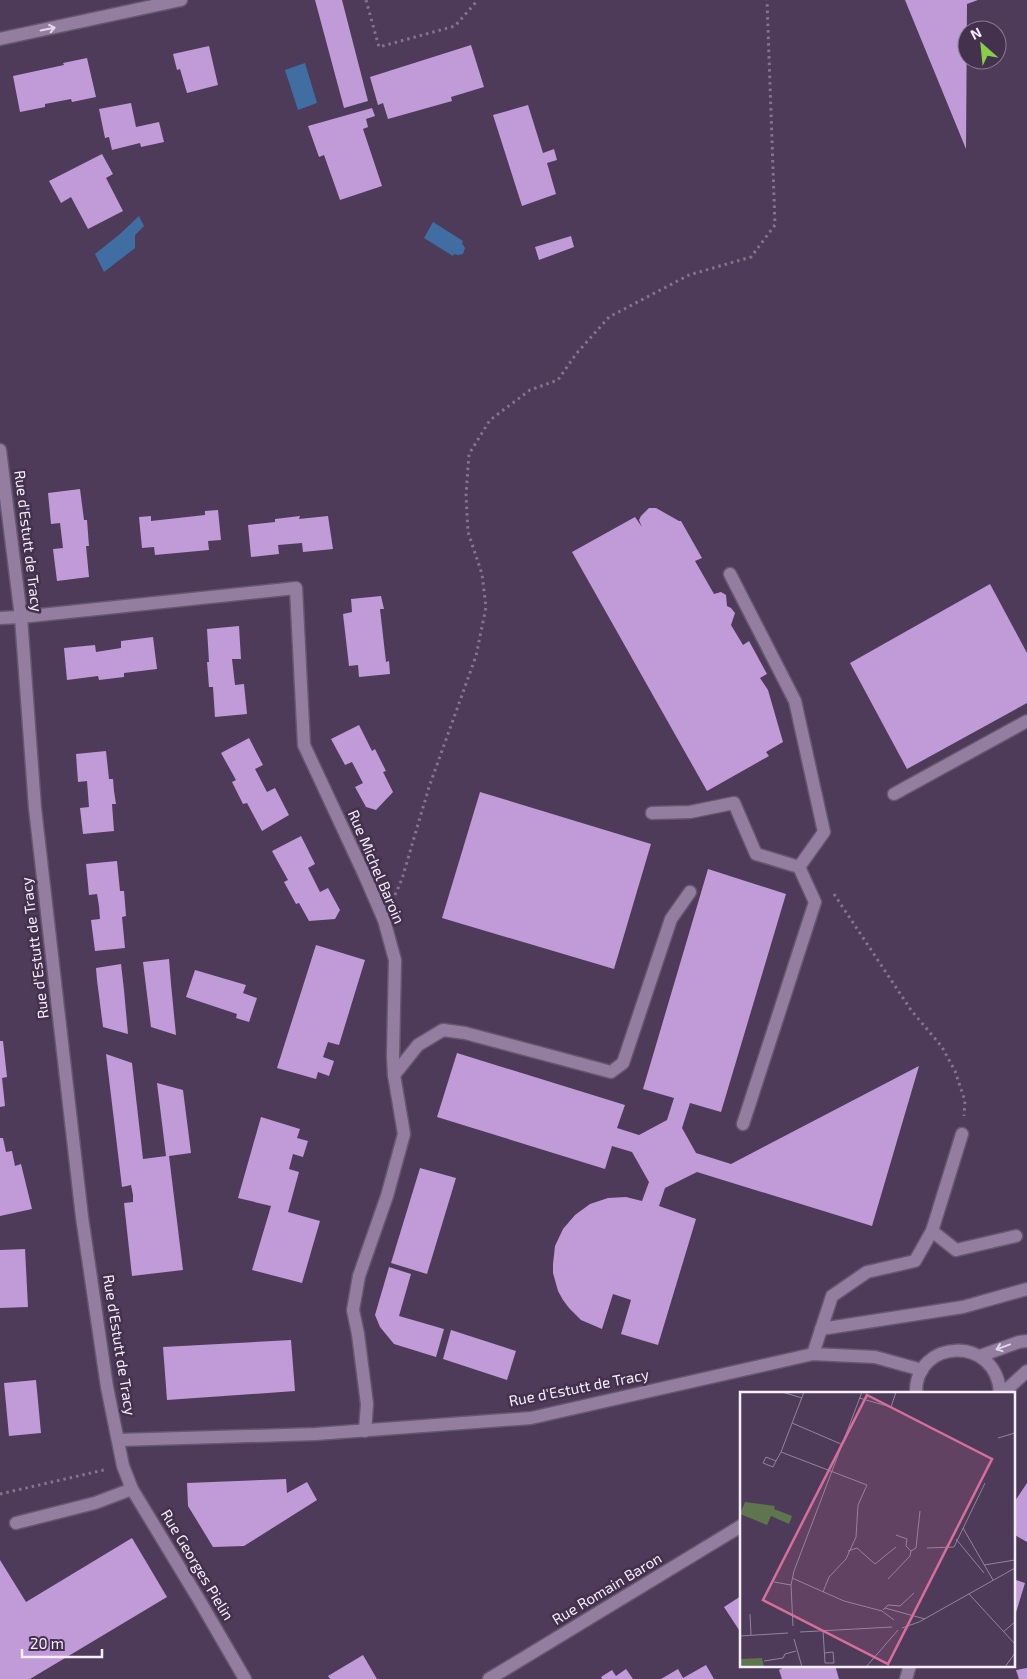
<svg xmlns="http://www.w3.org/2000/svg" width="1027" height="1679" font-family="'Exo 2',sans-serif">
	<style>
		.water { fill: #416ea2 }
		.building { fill: #c19ad8 }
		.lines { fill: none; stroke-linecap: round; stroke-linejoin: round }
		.service-casing { stroke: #66576f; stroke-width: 15 }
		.minor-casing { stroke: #66576f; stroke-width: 15 }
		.tertiary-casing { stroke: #66576f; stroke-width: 15 }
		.path { stroke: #84748d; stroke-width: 3; stroke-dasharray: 2.5 4; stroke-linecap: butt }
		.service { stroke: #937e9f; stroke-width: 12 }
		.minor { stroke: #937e9f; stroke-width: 12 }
		.tertiary { stroke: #937e9f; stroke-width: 12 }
		.oneway { stroke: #e3d8ea }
		.labels { text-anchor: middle; stroke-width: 5; stroke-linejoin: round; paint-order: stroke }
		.street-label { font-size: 15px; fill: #f7eefd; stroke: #43314d }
		.inset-road { fill: none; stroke: #92839b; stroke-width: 1 }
		.view { fill: #d76e9c; fill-opacity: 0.15; stroke: #d76e9c; stroke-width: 2.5 }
		.inset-edge { fill: none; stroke: #f7eefd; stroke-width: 2.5 }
	</style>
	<rect width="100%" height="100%" fill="#4e3b59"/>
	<!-- water -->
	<g class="water">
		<path d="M 305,63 L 317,103 L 298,110 L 285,70 Z"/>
		<path d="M 139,216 L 144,226 L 135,235 L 135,248 L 104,272 L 95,254 L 120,234 Z"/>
		<path d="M 433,222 L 463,241 L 462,243 L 465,248 L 463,254 L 458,255 L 454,254 L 453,256 L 424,238 Z"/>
	</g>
	<!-- building -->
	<g class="building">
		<path d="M 315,0 L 342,0 L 368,101 L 344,108 Z"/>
		<path d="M 905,0 L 978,0 L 967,4 L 966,149 Z"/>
		<path d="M 471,45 L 484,87 L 451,97 L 452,101 L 388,119 L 383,103 L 378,105 L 370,77 Z"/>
		<path d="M 209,46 L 218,85 L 187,93 L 180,69 L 177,70 L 173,54 Z"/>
		<path d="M 87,58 L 96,97 L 72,102 L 71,99 L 45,104 L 45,107 L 20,112 L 13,76 L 64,65 L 63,63 Z"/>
		<path d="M 131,103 L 136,127 L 159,122 L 164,142 L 141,147 L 140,143 L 112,150 L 109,137 L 105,138 L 99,109 Z"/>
		<path d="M 528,105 L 543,153 L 554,149 L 557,160 L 547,163 L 556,194 L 522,206 L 493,115 Z"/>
		<path d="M 372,108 L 375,116 L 366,119 L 368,127 L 363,129 L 382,186 L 340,200 L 324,155 L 319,157 L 308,126 Z"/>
		<path d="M 102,154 L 113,174 L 106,178 L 123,211 L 88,229 L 71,197 L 61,203 L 49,181 Z"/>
		<path d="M 571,236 L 574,247 L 539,260 L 535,247 Z"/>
		<path d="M 80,489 L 84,520 L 87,520 L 89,546 L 86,546 L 89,577 L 57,581 L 53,549 L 63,548 L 60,523 L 51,524 L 48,493 Z"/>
		<path d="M 649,508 L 656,508 L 679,521 L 681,521 L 702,558 L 695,561 L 714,594 L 721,592 L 726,595 L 727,606 L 731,608 L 735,613 L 731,625 L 743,645 L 749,641 L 767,674 L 760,678 L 768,690 L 783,742 L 766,752 L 769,756 L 707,791 L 572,552 L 635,517 L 642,527 L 639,520 L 641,516 Z"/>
		<path d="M 218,510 L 221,540 L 208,541 L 209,550 L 155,555 L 154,547 L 142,548 L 139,517 L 151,516 L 151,521 L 205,515 L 205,511 Z"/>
		<path d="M 300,516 L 299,519 L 328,516 L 333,549 L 303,552 L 302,543 L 278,545 L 279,554 L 251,557 L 248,525 L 275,522 L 275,519 Z"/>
		<path d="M 990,584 L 1027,653 L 1027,703 L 907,769 L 850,663 Z"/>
		<path d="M 381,596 L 384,609 L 380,609 L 386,662 L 389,661 L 390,674 L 359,677 L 358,665 L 349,666 L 343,614 L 352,612 L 351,599 Z"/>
		<path d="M 239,626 L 241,659 L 232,659 L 235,685 L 244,684 L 247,714 L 215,717 L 213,687 L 209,687 L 207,662 L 209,662 L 207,629 Z"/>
		<path d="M 153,637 L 157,669 L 124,673 L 124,677 L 99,680 L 98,676 L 67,680 L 64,648 L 95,645 L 96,652 L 121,648 L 121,641 Z"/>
		<path d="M 359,725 L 372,751 L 375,749 L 386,771 L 383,772 L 393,792 L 376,810 L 366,807 L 355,787 L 363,783 L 352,762 L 345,765 L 331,739 Z"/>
		<path d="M 249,738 L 263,765 L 255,769 L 267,792 L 275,788 L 289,815 L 262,831 L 247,803 L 243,804 L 232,782 L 236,780 L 221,753 Z"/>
		<path d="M 106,751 L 109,779 L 113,779 L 114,791 L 116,804 L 112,804 L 114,831 L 83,834 L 80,808 L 89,807 L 87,781 L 78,782 L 76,754 Z"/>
		<path d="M 480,792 L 651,844 L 614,969 L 442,918 Z"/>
		<path d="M 301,836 L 315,864 L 308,868 L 320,892 L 328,888 L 340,910 L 335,919 L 309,921 L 299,903 L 296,904 L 284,882 L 288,880 L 272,851 Z"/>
		<path d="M 117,861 L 120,891 L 124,891 L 125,903 L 126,916 L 122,917 L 125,948 L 95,951 L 91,920 L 100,919 L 99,906 L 97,894 L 89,895 L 86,864 Z"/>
		<path d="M 708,869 L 786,894 L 721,1112 L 690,1103 L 682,1128 L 696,1153 L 731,1164 L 919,1066 L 872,1226 L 697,1172 L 665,1188 L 659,1206 L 696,1219 L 658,1345 L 621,1334 L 631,1300 L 613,1294 L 602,1329 L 581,1320 L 569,1308 L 563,1300 L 558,1291 L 553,1273 L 553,1264 L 555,1246 L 563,1229 L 575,1215 L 590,1204 L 608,1198 L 626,1197 L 642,1201 L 649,1182 L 632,1152 L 612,1146 L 605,1169 L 437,1117 L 457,1053 L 625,1105 L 617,1128 L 639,1135 L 667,1120 L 674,1098 L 643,1089 Z"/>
		<path d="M 316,945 L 365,960 L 339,1045 L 328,1042 L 323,1057 L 334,1061 L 329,1076 L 318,1072 L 316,1079 L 277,1068 Z"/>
		<path d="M 169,959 L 171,984 L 176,1035 L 151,1027 L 143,962 Z"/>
		<path d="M 121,964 L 124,990 L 128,1034 L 103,1027 L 97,980 L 96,968 Z"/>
		<path d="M 195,970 L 246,985 L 243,993 L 257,998 L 249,1022 L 236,1018 L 237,1014 L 186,997 Z"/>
		<path d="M 0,1041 L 3,1041 L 7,1077 L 2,1078 L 5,1106 L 0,1107 Z"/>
		<path d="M 106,1054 L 132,1063 L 143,1159 L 166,1156 L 157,1083 L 183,1090 L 191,1153 L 169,1156 L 183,1270 L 132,1276 L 124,1203 L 133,1202 L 133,1195 L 131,1185 L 122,1187 Z"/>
		<path d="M 261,1117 L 300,1129 L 297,1138 L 308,1141 L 303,1157 L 293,1154 L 289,1169 L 299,1172 L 288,1212 L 320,1221 L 302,1283 L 252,1270 L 271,1206 L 238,1198 Z"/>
		<path d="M 0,1138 L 3,1138 L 6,1152 L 12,1151 L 15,1166 L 21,1164 L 32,1209 L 0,1216 Z"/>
		<path d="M 420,1168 L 456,1178 L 427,1274 L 391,1263 Z"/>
		<path d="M 25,1249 L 28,1307 L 0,1308 L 0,1250 Z"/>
		<path d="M 389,1267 L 411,1274 L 399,1316 L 444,1329 L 436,1357 L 394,1344 L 380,1327 L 375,1315 Z"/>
		<path d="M 451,1330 L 516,1351 L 507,1380 L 443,1359 Z"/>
		<path d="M 291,1340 L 295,1391 L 167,1400 L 163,1347 Z"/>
		<path d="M 36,1380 L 41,1433 L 9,1436 L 4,1383 Z"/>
		<path d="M 286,1479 L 287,1493 L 307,1482 L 317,1500 L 244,1546 L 213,1547 L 188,1506 L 187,1483 Z"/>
		<path d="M 1027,1483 L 1027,1542 L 1013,1534 L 1013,1504 Z"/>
		<path d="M 132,1538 L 167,1597 L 30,1679 L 0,1679 L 0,1560 L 26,1602 Z"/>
		<path d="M 1013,1579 L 1025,1583 L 1014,1619 L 1013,1619 Z"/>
		<path d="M 741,1596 L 741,1633 L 724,1607 Z"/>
		<path d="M 363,1655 L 377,1679 L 330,1679 L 328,1676 Z"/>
		<path d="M 706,1665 L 714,1679 L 661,1679 L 678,1669 L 683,1678 Z"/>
		<path d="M 787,1665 L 835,1665 L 839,1679 L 782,1679 L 779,1670 Z"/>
		<path d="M 1027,1668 L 1027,1679 L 1019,1679 L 1016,1670 Z"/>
		<path d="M 626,1669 L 633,1679 L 602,1679 L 601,1677 L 612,1670 L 616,1676 Z"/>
	</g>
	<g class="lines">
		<!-- service casing -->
		<g class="service-casing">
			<g id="service">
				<path d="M 894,794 L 1027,721"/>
				<path d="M 652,813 L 690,812 L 734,803 L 756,854 L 799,867 L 824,832 L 795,701 L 730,574"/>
				<path d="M 394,1075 L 418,1045 L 443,1030 L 465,1033 L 611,1072 L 623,1063 L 671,919 L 690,892"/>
				<path d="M 743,1124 L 815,902 L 799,867"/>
				<path d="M 932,1231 L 956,1250 L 1016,1236"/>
				<path d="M 821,1329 L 963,1307 L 1027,1289"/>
				<path d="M 813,1354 L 832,1296 L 867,1272 L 915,1261 L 932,1231 L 962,1134"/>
				<path d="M 16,1523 L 95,1503 L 132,1489"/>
			</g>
		</g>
		<!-- minor casing -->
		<g class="minor-casing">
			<g id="minor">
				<path d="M 0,39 L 181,0"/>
				<path d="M 0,450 L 21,617 L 35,808 L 82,1217 L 107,1387 L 123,1466 L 132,1489 L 198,1598 L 245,1679"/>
				<path d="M 0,618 L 21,617 L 296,588 L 304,745 L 365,876 L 384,920 L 395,960 L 393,1056 L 394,1075 L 404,1134 L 387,1196 L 359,1276 L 353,1310 L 358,1334 L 367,1404 L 365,1431"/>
				<path d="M 119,1440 L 316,1434 L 531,1418 L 813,1354 L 875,1357 L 922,1370"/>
			</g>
		</g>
		<!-- tertiary casing -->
		<g class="tertiary-casing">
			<g id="tertiary">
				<path d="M 980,1356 L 1019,1342 L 1027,1341"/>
				<path d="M 916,1393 C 915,1338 997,1335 1000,1393"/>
				<path d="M 1003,1393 L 1027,1371"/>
				<path d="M 489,1679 L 741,1526"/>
				<path d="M 906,1679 L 910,1665"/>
			</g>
		</g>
		<!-- path -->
		<g class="path">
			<path d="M 366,0 L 379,47 L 455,26 L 478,0"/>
			<path d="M 834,894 L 911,1010 L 942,1047 L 955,1071 L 965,1101 L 964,1116"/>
			<path d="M 395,895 L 402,879 L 429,787 L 476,656 L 486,607 L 482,574 L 468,532 L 466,495 L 469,454 L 490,420 L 530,390 L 558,380 L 576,354 L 609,317 L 689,275 L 751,257 L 775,225 L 767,0"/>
			<path d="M 0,1494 L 104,1470"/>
		</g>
		<!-- service -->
		<use href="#service" class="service"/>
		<!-- minor -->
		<use href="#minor" class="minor"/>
		<!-- tertiary -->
		<use href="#tertiary" class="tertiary"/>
	</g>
	<!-- one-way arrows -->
	<defs><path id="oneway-shaft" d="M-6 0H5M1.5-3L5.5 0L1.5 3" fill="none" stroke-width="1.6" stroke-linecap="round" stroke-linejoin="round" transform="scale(1.25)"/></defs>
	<g class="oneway">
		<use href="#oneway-shaft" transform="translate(48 29) rotate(-12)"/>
		<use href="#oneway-shaft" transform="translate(1003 1347) rotate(160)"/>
	</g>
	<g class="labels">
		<!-- street labels -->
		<g class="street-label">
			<text transform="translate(28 541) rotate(83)" y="5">Rue d'Estutt de Tracy</text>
			<text transform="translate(376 867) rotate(67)" y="5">Rue Michel Baroin</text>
			<text transform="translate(35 948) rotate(-97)" y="5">Rue d'Estutt de Tracy</text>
			<text transform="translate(119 1345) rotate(81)" y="5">Rue d'Estutt de Tracy</text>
			<text transform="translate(579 1388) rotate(-11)" y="5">Rue d'Estutt de Tracy</text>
			<text transform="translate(197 1565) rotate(59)" y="5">Rue Georges Pielin</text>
			<text transform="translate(607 1589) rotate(-31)" y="5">Rue Romain Baron</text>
		</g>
	</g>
	<!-- overview -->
	<g transform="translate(740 1392)">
		<rect width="275" height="275" fill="#4e3b59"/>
		<path d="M 5,110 L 35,114 L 34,117 L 52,124 L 49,132 L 31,124 L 27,133 L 0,122 ZM 22,266 L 24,275 L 0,275 L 0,267 Z" fill="#5e754d"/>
		<path class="inset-road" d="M 42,0 L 62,6M 119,6 L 151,15 L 156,0M 52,31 L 101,52M 258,46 L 275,41M 41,60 L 127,93 L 118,113 L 116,145 L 106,167 L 89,185 L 83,200M 36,69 L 26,65 L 23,71 L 33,75 L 36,69 L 41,60 L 64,0M 223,136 L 253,188M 156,143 L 167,147 L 166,154 L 171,159 L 176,156 L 180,119M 216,147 L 244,181M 187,156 L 214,155 L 245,91M 108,159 L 117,156 L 135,172 L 156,155M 244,173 L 275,168M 52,186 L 104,209 L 142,219 L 154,228M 148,187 L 170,164 L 171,159M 34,190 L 51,193M 229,202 L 275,252M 145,216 L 185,227M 143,218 L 148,213 L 160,214 L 174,201M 10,222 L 11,243M 53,234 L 51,193 L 54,179 L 122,0M 162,236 L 179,230 L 275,176M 83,238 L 85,271 L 94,271 L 93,260 L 84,261M 60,240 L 152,235M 263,240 L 275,230M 0,244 L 48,241M 54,247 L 62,275M 24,269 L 43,266 L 45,262 L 56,259M 126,275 L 158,238M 265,275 L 275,261"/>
		<path class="view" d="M 127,3 L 252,67 L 148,272 L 23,208 Z"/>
		<rect width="275" height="275" class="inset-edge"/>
	</g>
	<!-- north arrow -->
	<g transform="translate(982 45) rotate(333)"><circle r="24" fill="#43314d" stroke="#8b7d93"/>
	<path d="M0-4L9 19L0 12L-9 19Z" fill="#88cf49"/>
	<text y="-8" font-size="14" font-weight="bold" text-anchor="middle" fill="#f7eefd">N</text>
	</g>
	<!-- scale -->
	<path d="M22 1649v8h80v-8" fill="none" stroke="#f7eefd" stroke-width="2.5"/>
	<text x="30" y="1649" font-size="15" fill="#f7eefd" stroke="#43314d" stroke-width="4" paint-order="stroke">20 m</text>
</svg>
